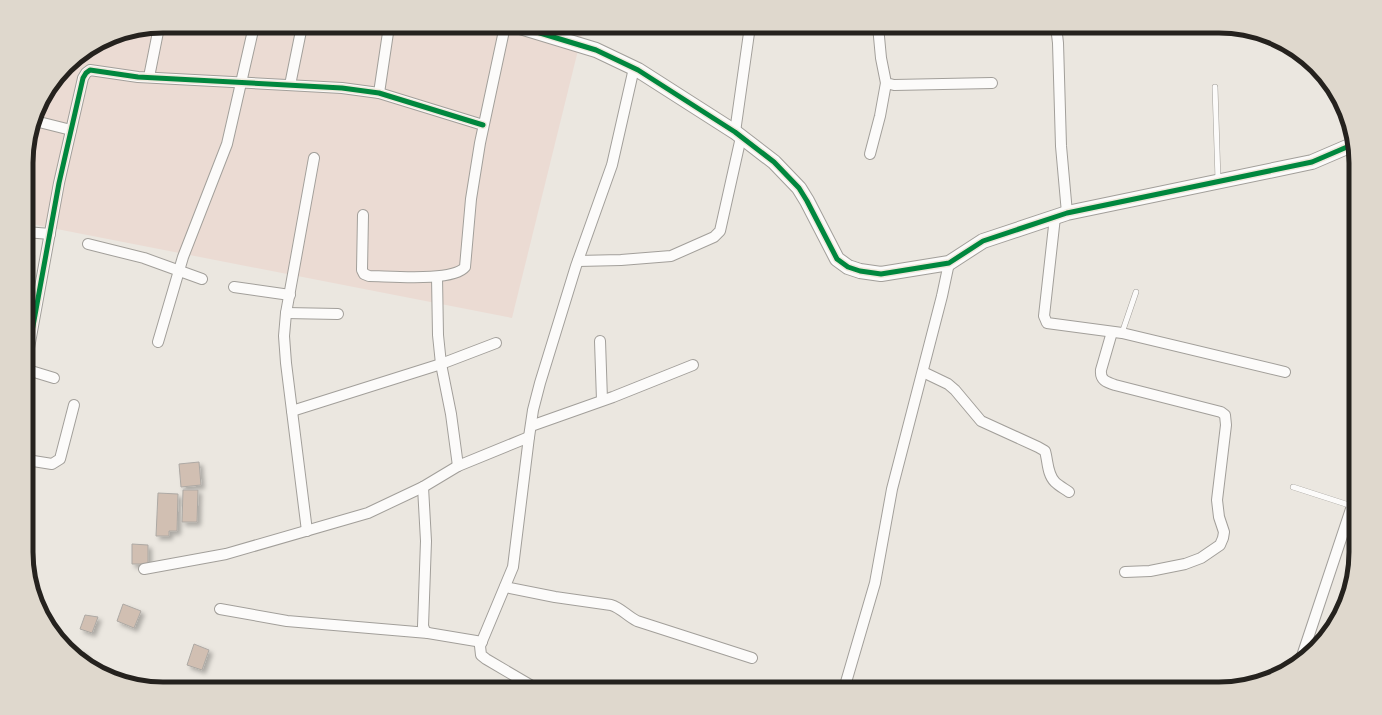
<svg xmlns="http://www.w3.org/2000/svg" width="1382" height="715" font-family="'Roboto Condensed',sans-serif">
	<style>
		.commercial { fill: #ebdbd3 }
		.building { fill: #d1bfb2; stroke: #ada9a4; filter: url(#shadow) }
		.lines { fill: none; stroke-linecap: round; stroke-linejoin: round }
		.lane-casing { stroke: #a29f9a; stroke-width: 6 }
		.street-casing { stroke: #a29f9a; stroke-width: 12 }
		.secondary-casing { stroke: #a29f9a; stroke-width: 16 }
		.lane { stroke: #fcfbfa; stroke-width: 5 }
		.street { stroke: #fcfbfa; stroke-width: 10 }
		.secondary { stroke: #fcfbfa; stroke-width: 14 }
		.cycleway-casing { stroke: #efe8dc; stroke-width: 8 }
		.cycleway { stroke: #00873e; stroke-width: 5 }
		.rim { fill: none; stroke: #25221e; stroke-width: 5 }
	</style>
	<defs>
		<filter id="shadow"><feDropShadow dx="3.5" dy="3.5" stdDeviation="2" flood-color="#0004"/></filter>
	</defs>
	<rect width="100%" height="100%" fill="#ebe7e0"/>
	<!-- commercial -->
	<path class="commercial" d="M 163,26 L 584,26 L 512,318 L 26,223 L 26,154 L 40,102 L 72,60 L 111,36 Z"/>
	<!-- building -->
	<g class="building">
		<path d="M 199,462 L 201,485 L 181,487 L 179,464 Z"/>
		<path d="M 183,490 L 198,490 L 197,522 L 182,522 Z"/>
		<path d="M 158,493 L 178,494 L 177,531 L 169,531 L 169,536 L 156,536 Z"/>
		<path d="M 132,544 L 148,545 L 148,564 L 132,564 Z"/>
		<path d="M 123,604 L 141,611 L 134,628 L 117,621 Z"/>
		<path d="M 85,615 L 98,617 L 92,633 L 80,629 Z"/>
		<path d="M 194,644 L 209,650 L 202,670 L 187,665 Z"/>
		<path d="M 76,649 L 85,653 L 83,659 L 74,652 Z"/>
	</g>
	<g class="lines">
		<!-- lane casing -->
		<g class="lane-casing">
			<g id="lane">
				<path d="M 1215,87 L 1218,180"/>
				<path d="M 1122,333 L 1136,292"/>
				<path d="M 1293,487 L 1352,506"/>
			</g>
		</g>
		<!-- street casing -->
		<g class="street-casing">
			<g id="street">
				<path d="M 878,26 L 881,58 L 886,83 L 894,85 L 992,83"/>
				<path d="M 1056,26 L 1058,43 L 1061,146 L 1067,213"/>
				<path d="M 149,77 L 159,27"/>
				<path d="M 290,85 L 302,26"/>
				<path d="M 379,93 L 389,26"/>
				<path d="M 35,121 L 71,130"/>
				<path d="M 735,132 L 750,26"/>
				<path d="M 870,154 L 880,116 L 886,83"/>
				<path d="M 363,215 L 362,270 L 364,274 L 369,276 C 389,276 453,282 465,267 L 471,199 L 480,143 L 505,26"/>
				<path d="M 1055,217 L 1044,316 L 1047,323 L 1122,333 L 1285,372"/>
				<path d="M 26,232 L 50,234"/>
				<path d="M 88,244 L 144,258 L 202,279"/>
				<path d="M 578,261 L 621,260 L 671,256 L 714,237 L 720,231 L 741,137"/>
				<path d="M 437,277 L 438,335 L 441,364 L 451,414 L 458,466"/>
				<path d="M 234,287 L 290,295"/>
				<path d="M 286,313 L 338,314"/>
				<path d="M 1112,332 L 1101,370 C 1100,380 1106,382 1115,385 L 1221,412 L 1225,415 L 1226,425 L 1217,500 L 1219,517 L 1224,532 L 1223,538 L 1220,545 L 1201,558 L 1185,564 L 1150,571 L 1125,572"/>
				<path d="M 600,341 L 602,400"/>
				<path d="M 158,342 L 183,257 L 227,144 L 254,26"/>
				<path d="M 27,359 L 59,183 L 83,78 L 86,73 L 90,70 L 138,77 L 342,88 L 379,93 L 483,125"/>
				<path d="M 27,368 L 31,371 L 54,378"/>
				<path d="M 923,372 L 948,384 L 955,390 L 981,421 L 1038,447 L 1045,451 C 1048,461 1047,474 1055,482 C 1059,486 1065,489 1069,492"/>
				<path d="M 292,411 L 441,364 L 496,343"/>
				<path d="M 531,426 L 613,397 L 693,365"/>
				<path d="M 27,460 L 52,464 L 60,459 L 74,405"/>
				<path d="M 423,487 L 426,541 L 423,626 L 425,631 L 428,633 L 482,642"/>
				<path d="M 307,531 L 286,363 L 284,336 L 286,313 L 314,158"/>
				<path d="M 144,569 L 226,554 L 368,513 L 423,487 L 458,466 L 529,437"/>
				<path d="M 505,587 L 555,597 L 611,605 C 621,608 627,616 637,621 L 752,658"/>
				<path d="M 220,609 L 287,621 L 428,633"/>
				<path d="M 1301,659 L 1356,494"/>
				<path d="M 537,689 L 486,659 L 481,655 L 480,646 L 513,567 L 529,437 L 533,410 L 540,383 L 576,266 L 612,165 L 634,68"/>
				<path d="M 844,689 L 875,583 L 892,489 L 942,296 L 949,263"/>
			</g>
		</g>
		<!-- secondary casing -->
		<g class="secondary-casing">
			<path id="secondary" d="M 517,26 L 596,50 L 638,70 L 735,132 L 774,162 L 799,188 L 807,201 L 837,259 L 848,267 L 860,271 L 881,274 L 949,263 L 983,241 L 1067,213 L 1312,162 L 1354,144"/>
		</g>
		<!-- lane -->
		<use href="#lane" class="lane"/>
		<!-- street -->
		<use href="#street" class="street"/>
		<!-- secondary -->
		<use href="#secondary" class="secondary"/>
		<!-- cycleway casing -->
		<g class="cycleway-casing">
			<g id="cycleway">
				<path d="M 517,26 L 596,50 L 638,70 L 735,132 L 774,162 L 799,188 L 807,201 L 837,259 L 848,267 L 860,271 L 881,274 L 949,263 L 983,241 L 1067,213 L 1312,162 L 1354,144"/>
				<path d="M 27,359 L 59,183 L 83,78 L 86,73 L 90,70 L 138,77 L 342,88 L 379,93 L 483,125"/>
			</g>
		</g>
		<!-- cycleway -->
		<use href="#cycleway" class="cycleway"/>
	</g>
	<!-- crop -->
	<path d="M0 0H1382V715H0ZM163 33H1219A130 130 0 0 1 1349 163V552A130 130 0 0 1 1219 682H163A130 130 0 0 1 33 552V163A130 130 0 0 1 163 33Z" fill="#dfd8cd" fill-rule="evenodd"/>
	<path class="rim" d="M163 33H1219A130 130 0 0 1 1349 163V552A130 130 0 0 1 1219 682H163A130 130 0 0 1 33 552V163A130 130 0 0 1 163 33Z"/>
</svg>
